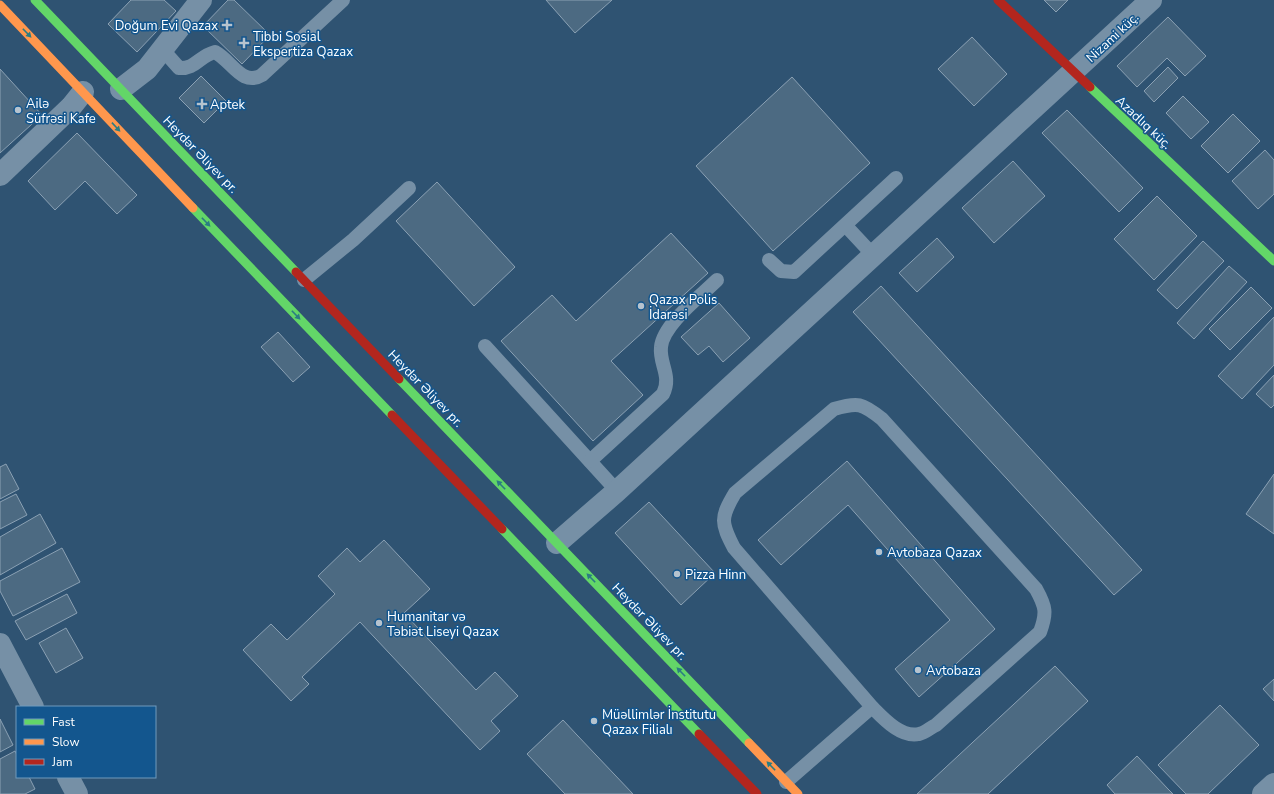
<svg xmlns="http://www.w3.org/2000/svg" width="1274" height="794" font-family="'Nunito Sans',sans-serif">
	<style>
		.building { fill: #4c6a82; stroke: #8ba1b4 }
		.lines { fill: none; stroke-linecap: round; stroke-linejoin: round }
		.lane { stroke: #7690a6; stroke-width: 14 }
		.street { stroke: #7690a6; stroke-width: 22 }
		.fast { stroke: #63d668; stroke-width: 9 }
		.slow { stroke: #ff974d; stroke-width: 9 }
		.jam { stroke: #b3261e; stroke-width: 9 }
		.oneway { fill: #2b7c83 }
		.poi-dot { fill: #b6c3ce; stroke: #13568e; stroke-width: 1.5 }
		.labels { text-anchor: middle; stroke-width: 3; stroke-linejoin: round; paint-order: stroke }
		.poi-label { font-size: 13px; fill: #fff; stroke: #13568e; text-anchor: start }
		.street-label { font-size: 13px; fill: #fff; stroke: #13568e }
	</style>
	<rect width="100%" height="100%" fill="#2f5372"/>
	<!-- building -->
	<g class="building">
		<path d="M 131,0 L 164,0 L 176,11 L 137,52 L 108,24 Z"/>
		<path d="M 228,0 L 234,0 L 270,35 L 242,64 L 203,26 Z"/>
		<path d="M 546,0 L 612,0 L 575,33 Z"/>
		<path d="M 1044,0 L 1068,0 L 1056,12 Z"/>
		<path d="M 1168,17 L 1206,56 L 1185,76 L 1167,58 L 1137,87 L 1117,66 Z"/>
		<path d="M 972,37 L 1007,74 L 974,106 L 938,69 Z"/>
		<path d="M 1168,67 L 1178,78 L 1154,102 L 1144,91 Z"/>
		<path d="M 0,69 L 42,115 L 0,153 Z"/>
		<path d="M 201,76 L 226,101 L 204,123 L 179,98 Z"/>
		<path d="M 792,77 L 870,163 L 773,251 L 696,166 Z"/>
		<path d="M 1183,96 L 1209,122 L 1191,139 L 1166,113 Z"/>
		<path d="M 1067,110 L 1143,188 L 1119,212 L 1042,133 Z"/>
		<path d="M 1233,114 L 1260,141 L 1228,173 L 1201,146 Z"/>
		<path d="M 77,133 L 137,195 L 117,214 L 85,181 L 55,210 L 28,181 Z"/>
		<path d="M 1265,150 L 1274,160 L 1274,194 L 1258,209 L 1232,181 Z"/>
		<path d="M 1013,161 L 1045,196 L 994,243 L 962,208 Z"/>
		<path d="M 437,182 L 515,267 L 474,306 L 396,221 Z"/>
		<path d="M 1157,196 L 1197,236 L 1154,280 L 1114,239 Z"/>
		<path d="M 671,233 L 708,273 L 611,361 L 643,395 L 593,441 L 501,341 L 552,295 L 576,321 Z"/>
		<path d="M 937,238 L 954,257 L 917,292 L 899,273 Z"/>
		<path d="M 1203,241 L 1224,261 L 1177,309 L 1157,290 Z"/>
		<path d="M 1229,266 L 1247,282 L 1194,339 L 1177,323 Z"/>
		<path d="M 881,286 L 1142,570 L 1114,595 L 853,312 Z"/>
		<path d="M 1251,287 L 1272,308 L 1230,350 L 1209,329 Z"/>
		<path d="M 719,303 L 750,338 L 723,362 L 709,346 L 698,355 L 681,337 Z"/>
		<path d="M 1274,317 L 1274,365 L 1242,399 L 1218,376 Z"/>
		<path d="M 278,332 L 310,367 L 293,382 L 261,347 Z"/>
		<path d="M 1274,375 L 1274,405 L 1271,408 L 1256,394 Z"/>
		<path d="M 847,461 L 995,629 L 919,697 L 895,669 L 950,620 L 848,505 L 781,565 L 758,540 Z"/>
		<path d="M 6,464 L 19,489 L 0,499 L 0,467 Z"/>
		<path d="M 1274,474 L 1274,534 L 1246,514 Z"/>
		<path d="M 16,494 L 27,515 L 0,529 L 0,502 Z"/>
		<path d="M 649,502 L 715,573 L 681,605 L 615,533 Z"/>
		<path d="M 40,514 L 56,543 L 0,575 L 0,537 Z"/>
		<path d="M 384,540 L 430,589 L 404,613 L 476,690 L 495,672 L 518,696 L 491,721 L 500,731 L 480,750 L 360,622 L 302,677 L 309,684 L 291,701 L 243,650 L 271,624 L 287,640 L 335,594 L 318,576 L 347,548 L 360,562 Z"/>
		<path d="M 62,548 L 80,582 L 13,616 L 0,591 L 0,581 Z"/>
		<path d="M 67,594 L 77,613 L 26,640 L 15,621 Z"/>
		<path d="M 66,628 L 83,658 L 56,673 L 39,643 Z"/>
		<path d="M 1055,666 L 1088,701 L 988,794 L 917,794 Z"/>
		<path d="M 1274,679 L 1274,701 L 1263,689 Z"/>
		<path d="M 1220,705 L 1259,745 L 1208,794 L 1186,794 L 1158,765 Z"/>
		<path d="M 0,719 L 13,745 L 0,752 Z"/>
		<path d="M 563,720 L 577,735 L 633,794 L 565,794 L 527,754 Z"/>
		<path d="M 15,751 L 17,755 L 17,777 L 29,777 L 35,789 L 25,794 L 0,794 L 0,759 Z"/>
		<path d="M 1137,756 L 1168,789 L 1173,794 L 1115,794 L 1107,785 Z"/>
	</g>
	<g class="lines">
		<!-- lane -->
		<g class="lane">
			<path d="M 163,50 L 179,68 C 196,69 199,56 215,52 C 232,61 242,87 262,75 L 343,0"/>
			<path d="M 846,226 L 874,256"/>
			<path d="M 769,260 L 781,271 L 794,272 L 896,178"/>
			<path d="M 304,280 L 353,240 L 409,188"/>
			<path d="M 485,346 L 617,491"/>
			<path d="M 590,461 L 663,394 C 672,376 659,364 661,347 C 663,324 701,296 717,280"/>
			<path d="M 786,782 L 872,707 L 734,548 C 721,523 720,518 735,493 L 834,409 C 858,402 862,403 882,419 L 1036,589 C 1046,607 1047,613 1040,632 L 936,725 C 931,727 925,733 919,734 C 901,738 884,719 872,707"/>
		</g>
		<!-- street -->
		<g class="street">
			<path d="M 121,89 L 147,69 L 201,0"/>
			<path d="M 0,175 L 71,107 L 83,92"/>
			<path d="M 557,543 L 617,491 L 1151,0"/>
			<path d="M 0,644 L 33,707"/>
			<path d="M 68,777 L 77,794"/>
			<path d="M 1263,794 L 1274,784"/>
		</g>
		<!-- fast -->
		<g class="fast">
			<path d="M 35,0 L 296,272"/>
			<path d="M 1090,87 L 1274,261"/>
			<path d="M 193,208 L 392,415"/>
			<path d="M 399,379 L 749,743"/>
			<path d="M 502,529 L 699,734"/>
		</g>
		<!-- slow -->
		<g class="slow">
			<path d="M 0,5 L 193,208"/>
			<path d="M 749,743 L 798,794"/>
		</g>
		<!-- jam -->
		<g class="jam">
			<path d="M 998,0 L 1090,87"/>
			<path d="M 296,272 L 399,379"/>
			<path d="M 392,415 L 502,529"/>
			<path d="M 699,734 L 757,794"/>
		</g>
	</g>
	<!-- one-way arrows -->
	<defs><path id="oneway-solid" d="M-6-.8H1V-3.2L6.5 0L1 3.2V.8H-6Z"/></defs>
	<g class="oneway">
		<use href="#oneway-solid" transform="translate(27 33) rotate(46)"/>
		<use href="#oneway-solid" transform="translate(116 127) rotate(47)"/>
		<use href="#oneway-solid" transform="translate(206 222) rotate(46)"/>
		<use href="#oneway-solid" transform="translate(296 315) rotate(46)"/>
		<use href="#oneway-solid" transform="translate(501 485) rotate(-134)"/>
		<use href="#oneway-solid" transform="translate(591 578) rotate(-134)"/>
		<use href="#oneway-solid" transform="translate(681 672) rotate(-134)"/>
		<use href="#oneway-solid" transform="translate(771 766) rotate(-134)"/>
	</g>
	<!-- markers -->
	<g class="poi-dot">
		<path d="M225 19h4v4h4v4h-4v4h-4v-4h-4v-4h4z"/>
		<path d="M242 37h4v4h4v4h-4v4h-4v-4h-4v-4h4z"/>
		<path d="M200 98h4v4h4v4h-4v4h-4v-4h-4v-4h4z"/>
		<circle cx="18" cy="110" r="4"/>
		<circle cx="641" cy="306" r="4"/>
		<circle cx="879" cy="552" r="4"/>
		<circle cx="677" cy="574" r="4"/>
		<circle cx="379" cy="623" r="4"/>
		<circle cx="918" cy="670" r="4"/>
		<circle cx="594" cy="721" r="4"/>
	</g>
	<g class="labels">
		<!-- poi labels -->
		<g class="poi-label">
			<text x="218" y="30" text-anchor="end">Doğum Evi Qazax</text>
			<text x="253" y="41">Tibbi Sosial<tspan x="253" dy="15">Ekspertiza Qazax</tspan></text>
			<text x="26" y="108">Ailə<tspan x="26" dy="15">Süfrəsi Kafe</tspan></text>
			<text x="210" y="109">Aptek</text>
			<text x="649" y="304">Qazax Polis<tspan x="649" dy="15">İdarəsi</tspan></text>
			<text x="887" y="557">Avtobaza Qazax</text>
			<text x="685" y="579">Pizza Hinn</text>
			<text x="387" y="621">Humanitar və<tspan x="387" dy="15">Təbiət Liseyi Qazax</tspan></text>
			<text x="926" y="675">Avtobaza</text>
			<text x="602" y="719">Müəllimlər İnstitutu<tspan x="602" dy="15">Qazax Filialı</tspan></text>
		</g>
		<!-- street labels -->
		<g class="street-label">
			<text transform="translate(1112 37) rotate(-43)" y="5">Nizami küç.</text>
			<text transform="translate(1144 122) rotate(43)" y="5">Azadlıq küç.</text>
			<text transform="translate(201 154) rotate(46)" y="5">Heydər Əliyev pr.</text>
			<text transform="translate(426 388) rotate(46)" y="5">Heydər Əliyev pr.</text>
			<text transform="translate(650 621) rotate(46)" y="5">Heydər Əliyev pr.</text>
		</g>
	</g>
	<!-- legend -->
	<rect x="16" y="706" width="140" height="72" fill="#13568e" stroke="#719abb"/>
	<rect x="24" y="719" width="20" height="6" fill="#63d668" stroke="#719abb"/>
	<text x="52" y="726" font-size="12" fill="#ffffff">Fast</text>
	<rect x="24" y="739" width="20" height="6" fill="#ff974d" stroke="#719abb"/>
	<text x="52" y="746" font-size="12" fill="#ffffff">Slow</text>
	<rect x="24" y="759" width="20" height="6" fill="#b3261e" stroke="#719abb"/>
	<text x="52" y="766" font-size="12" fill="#ffffff">Jam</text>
</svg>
